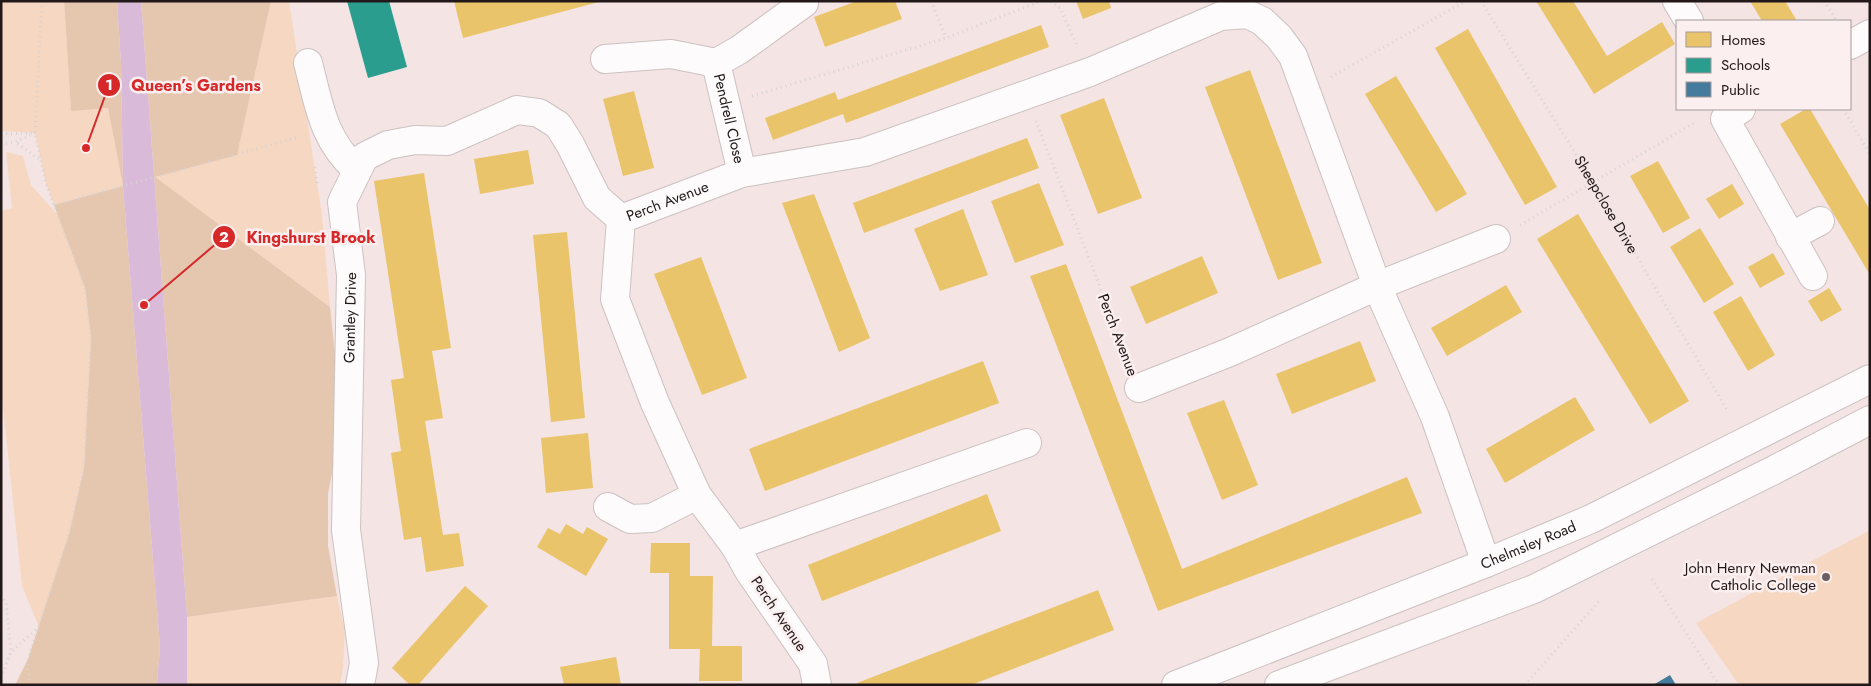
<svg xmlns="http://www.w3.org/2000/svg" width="1871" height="686" font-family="Jost,sans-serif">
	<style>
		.green { fill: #f6d8c2 }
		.forest { fill: #e5c7b0 }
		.water { fill: #d9bad9 }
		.homes { fill: #e9c46a }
		.schools { fill: #2a9d8f }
		.public { fill: #457b9d }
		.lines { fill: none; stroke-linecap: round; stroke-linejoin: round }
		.minor-casing { stroke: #cdc1c1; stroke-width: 30 }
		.path { stroke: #d7d3d3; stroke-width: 3; stroke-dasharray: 1 4; stroke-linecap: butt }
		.minor { stroke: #fdfbfb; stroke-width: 28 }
		.poi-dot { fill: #6c5f60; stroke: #fbeff0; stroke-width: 2 }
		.labels { text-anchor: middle; stroke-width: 5; stroke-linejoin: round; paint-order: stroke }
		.street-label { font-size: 15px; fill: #221819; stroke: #fbeff0 }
		.poi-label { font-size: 15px; fill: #221819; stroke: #fbeff0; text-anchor: end }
		.leader { fill: none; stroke: #d62828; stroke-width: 2 }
		.callout-dot { fill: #d62828; stroke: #fbeff0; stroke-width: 2 }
		.mark-label { font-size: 15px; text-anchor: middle; font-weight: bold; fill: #fff }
		.callout-label { font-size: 16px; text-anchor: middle; font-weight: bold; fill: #d62828; stroke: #fbeff0; stroke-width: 5; stroke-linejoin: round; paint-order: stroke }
	</style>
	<rect width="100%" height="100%" fill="#f4e4e4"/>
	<!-- green -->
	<g class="green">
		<path d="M 1,1 L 64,1 L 71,110 L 108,108 L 123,186 L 54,205 L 46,184 L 35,133 L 1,131 Z"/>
		<path d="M 271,1 L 289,1 L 322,215 L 330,307 L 154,177 L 237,154 Z"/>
		<path d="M 6,152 L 23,156 L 31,185 L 58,215 L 85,288 L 91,338 L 84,468 L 69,534 L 39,627 L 22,586 L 1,388 L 1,211 L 12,208 Z"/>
		<path d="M 1870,530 L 1870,685 L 1739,685 L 1696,623 Z"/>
		<path d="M 337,596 L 345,631 L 343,668 L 340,685 L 187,685 L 187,617 Z"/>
	</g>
	<!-- forest -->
	<g class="forest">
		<path d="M 64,1 L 117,1 L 121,63 L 123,186 L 160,647 L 157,685 L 15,685 L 28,659 L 48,598 L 69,534 L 84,468 L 91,338 L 85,288 L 54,205 L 123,186 L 108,108 L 71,111 Z"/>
		<path d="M 141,1 L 271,1 L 237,155 L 155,177 L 330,307 L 338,382 L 337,446 L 328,494 L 328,546 L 337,596 L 187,617 Z"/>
	</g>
	<!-- water -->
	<path class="water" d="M 117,1 L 141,1 L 187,617 L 187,685 L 157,685 L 160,647 L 123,186 L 121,63 Z"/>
	<!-- homes -->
	<g class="homes">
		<path d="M 454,1 L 599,1 L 599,2 L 463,38 Z"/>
		<path d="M 857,1 L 895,1 L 902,19 L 825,47 L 814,17 Z"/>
		<path d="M 1076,1 L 1109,1 L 1111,8 L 1083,19 Z"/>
		<path d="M 1536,1 L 1573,1 L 1607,56 L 1662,22 L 1675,44 L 1594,94 Z"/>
		<path d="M 1750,1 L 1785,1 L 1797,21 L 1762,21 Z"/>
		<path d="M 1041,25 L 1049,47 L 846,123 L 843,114 L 773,140 L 765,118 L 835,92 L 838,100 Z"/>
		<path d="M 1468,29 L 1557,187 L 1525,205 L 1435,48 Z"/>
		<path d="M 1250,70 L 1322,263 L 1278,280 L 1205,87 Z"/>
		<path d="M 1396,76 L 1467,194 L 1436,212 L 1365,94 Z"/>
		<path d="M 634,91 L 654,168 L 623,176 L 603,99 Z"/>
		<path d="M 1104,98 L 1142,198 L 1098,214 L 1060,115 Z"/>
		<path d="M 1806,109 L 1810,109 L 1870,210 L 1870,275 L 1780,124 Z"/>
		<path d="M 1027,138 L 1039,168 L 864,233 L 853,203 Z"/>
		<path d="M 528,150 L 534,184 L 480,194 L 474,159 Z"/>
		<path d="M 1658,161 L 1690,218 L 1663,233 L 1630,176 Z"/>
		<path d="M 424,173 L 451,348 L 432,351 L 443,418 L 425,421 L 443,535 L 459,533 L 464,566 L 426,572 L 421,537 L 404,540 L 391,453 L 401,451 L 391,380 L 404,378 L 374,181 Z"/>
		<path d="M 1039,183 L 1064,245 L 1015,263 L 991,201 Z"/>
		<path d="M 1732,184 L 1744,204 L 1719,219 L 1706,199 Z"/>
		<path d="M 814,194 L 870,338 L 839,352 L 782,203 Z"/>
		<path d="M 963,209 L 988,275 L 940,291 L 914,229 Z"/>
		<path d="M 1578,214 L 1689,401 L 1650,424 L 1537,239 Z"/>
		<path d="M 1700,228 L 1734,284 L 1704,303 L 1670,247 Z"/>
		<path d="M 567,232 L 585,418 L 551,422 L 533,235 Z"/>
		<path d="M 1773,253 L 1785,274 L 1760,288 L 1748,267 Z"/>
		<path d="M 1202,256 L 1218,293 L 1146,324 L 1130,287 Z"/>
		<path d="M 701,257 L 747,378 L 702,395 L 654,274 Z"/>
		<path d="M 1066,264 L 1182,569 L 1407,477 L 1422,513 L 1158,611 L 1030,276 Z"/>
		<path d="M 1506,285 L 1522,312 L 1447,356 L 1431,328 Z"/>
		<path d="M 1829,288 L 1842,310 L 1821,322 L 1808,301 Z"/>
		<path d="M 1741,296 L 1775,355 L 1748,371 L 1713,312 Z"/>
		<path d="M 1360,341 L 1376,381 L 1292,414 L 1276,374 Z"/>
		<path d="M 983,361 L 999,403 L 765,491 L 749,449 Z"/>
		<path d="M 1575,397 L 1595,430 L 1505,483 L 1486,449 Z"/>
		<path d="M 1224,400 L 1258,485 L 1222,500 L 1187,413 Z"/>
		<path d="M 588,433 L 593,488 L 546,493 L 541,438 Z"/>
		<path d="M 987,494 L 1001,531 L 822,601 L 808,565 Z"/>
		<path d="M 566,524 L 583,534 L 587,527 L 608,539 L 586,576 L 537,547 L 548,528 L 560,534 Z"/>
		<path d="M 651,543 L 690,543 L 690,576 L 713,576 L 712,646 L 742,646 L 742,681 L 699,681 L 700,649 L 669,649 L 669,573 L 650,573 Z"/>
		<path d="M 465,586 L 488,606 L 418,685 L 410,685 L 392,668 Z"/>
		<path d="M 1098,590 L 1114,630 L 971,685 L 858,685 L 857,683 Z"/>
		<path d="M 616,657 L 621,685 L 564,685 L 560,667 Z"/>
	</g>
	<!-- schools -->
	<path class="schools" d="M 347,1 L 389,1 L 407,67 L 368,78 Z"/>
	<!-- public -->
	<path class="public" d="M 1670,675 L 1676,685 L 1653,685 Z"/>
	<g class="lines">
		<!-- minor casing -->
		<g class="minor-casing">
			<g id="minor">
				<path d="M 1677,1 L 1689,21"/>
				<path d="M 1850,45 L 1870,34"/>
				<path id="s2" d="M 605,59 L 671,54 L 716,63 L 742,173"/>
				<path d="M 308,63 C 319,105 323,140 357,170"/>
				<path d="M 716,63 L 739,50 L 804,3"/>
				<path d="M 1741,109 L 1725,119 L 1813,276"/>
				<path d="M 1790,237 L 1820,221"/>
				<path d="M 1139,388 L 1230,352 L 1377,286 L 1496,239"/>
				<path d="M 608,507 L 630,519 L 652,518 L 697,495"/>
				<path d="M 735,546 L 1027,443"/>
				<path id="s3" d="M 360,685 L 364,663 L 346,530 L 351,275 L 342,202 L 364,157 L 388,145 L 415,140 L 447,141 L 517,110 L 539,113 L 558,125 L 570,144 L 597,198 L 621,219"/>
				<path id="s4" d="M 817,685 L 813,664 L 749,571 L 735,546 L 697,495 L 655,403 L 615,299 L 621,219 L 742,173 L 865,152 L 1090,72 L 1221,16 L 1247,14 L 1262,21 L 1279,37 L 1293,56 L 1377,286 L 1435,417 L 1486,563"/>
				<path id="s5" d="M 1176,685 L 1486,563 L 1591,519 L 1870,379"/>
				<path d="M 1279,685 L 1534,589 L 1774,470 L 1870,420"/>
			</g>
		</g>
		<!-- path -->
		<g class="path">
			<path d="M 931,1 L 946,38"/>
			<path d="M 1051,1 L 1060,8 L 1078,47"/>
			<path id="s1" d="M 1481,1 L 1593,182 L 1727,410"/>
			<path d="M 1824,1 L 1837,21"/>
			<path d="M 1331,77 L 1466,1"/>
			<path d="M 752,96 L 946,38 L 1041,1"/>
			<path d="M 1843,109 L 1870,154"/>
			<path d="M 1036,121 L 1129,362"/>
			<path d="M 35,133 L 15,142 L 41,160"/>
			<path d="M 1,134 L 33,133"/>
			<path d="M 1,144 L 15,142"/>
			<path d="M 315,167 L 317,183"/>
			<path d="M 1,196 L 1,204"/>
			<path d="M 54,205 L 299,137"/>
			<path d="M 1520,225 L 1696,122"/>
			<path d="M 1652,579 L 1719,685"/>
			<path d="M 1,595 L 6,603 L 11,652"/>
			<path d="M 1,678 L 11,652 L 38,628"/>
			<path d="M 29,685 L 28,659 L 69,534 L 84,468 L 91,338 L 85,288 L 46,184 L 35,133 L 42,1"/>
			<path d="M 1525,685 L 1599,601"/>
		</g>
		<!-- minor -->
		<use href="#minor" class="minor"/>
	</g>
	<!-- markers -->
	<circle class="poi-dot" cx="1826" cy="577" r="5"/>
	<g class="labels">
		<!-- street labels -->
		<g class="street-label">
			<text dy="5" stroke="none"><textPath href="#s2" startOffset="169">Pendrell Close</textPath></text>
			<text dy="5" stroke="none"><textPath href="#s4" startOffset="569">Perch Avenue</textPath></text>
			<text dy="5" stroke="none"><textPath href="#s1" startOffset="239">Sheepclose Drive</textPath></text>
			<text dy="5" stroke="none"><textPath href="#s3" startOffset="369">Grantley Drive</textPath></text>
			<text transform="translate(1118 335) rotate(69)" y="5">Perch Avenue</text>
			<text dy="5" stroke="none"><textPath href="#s5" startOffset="379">Chelmsley Road</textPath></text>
			<text transform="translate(779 614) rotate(56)" y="5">Perch Avenue</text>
		</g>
		<!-- poi labels -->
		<g class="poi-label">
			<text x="1816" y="573">John Henry Newman<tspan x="1816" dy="17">Catholic College</tspan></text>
		</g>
	</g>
	<!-- callouts -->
	<path class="leader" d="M86 148L109 85M144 305L224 237"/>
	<g class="callout-dot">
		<circle cx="86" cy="148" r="5"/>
		<circle cx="144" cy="305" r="5"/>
		<circle cx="109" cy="85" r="12"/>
		<circle cx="224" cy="237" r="12"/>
	</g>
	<g class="mark-label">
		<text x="109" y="90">1</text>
		<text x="224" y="242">2</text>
	</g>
	<g class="callout-label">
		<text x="196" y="91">Queen’s Gardens</text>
		<text x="311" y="243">Kingshurst Brook</text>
	</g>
	<!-- border -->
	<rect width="1871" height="686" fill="none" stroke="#221819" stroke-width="5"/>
	<!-- legend -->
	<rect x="1676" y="20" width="175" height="90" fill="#fbeff0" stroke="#a4999a"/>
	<rect x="1686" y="32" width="25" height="15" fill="#e9c46a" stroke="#a4999a"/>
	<text x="1721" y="45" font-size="15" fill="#221819">Homes</text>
	<rect x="1686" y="58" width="25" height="15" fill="#2a9d8f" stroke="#a4999a"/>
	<text x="1721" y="70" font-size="15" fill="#221819">Schools</text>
	<rect x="1686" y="82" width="25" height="15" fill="#457b9d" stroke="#a4999a"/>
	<text x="1721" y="95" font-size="15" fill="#221819">Public</text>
</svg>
